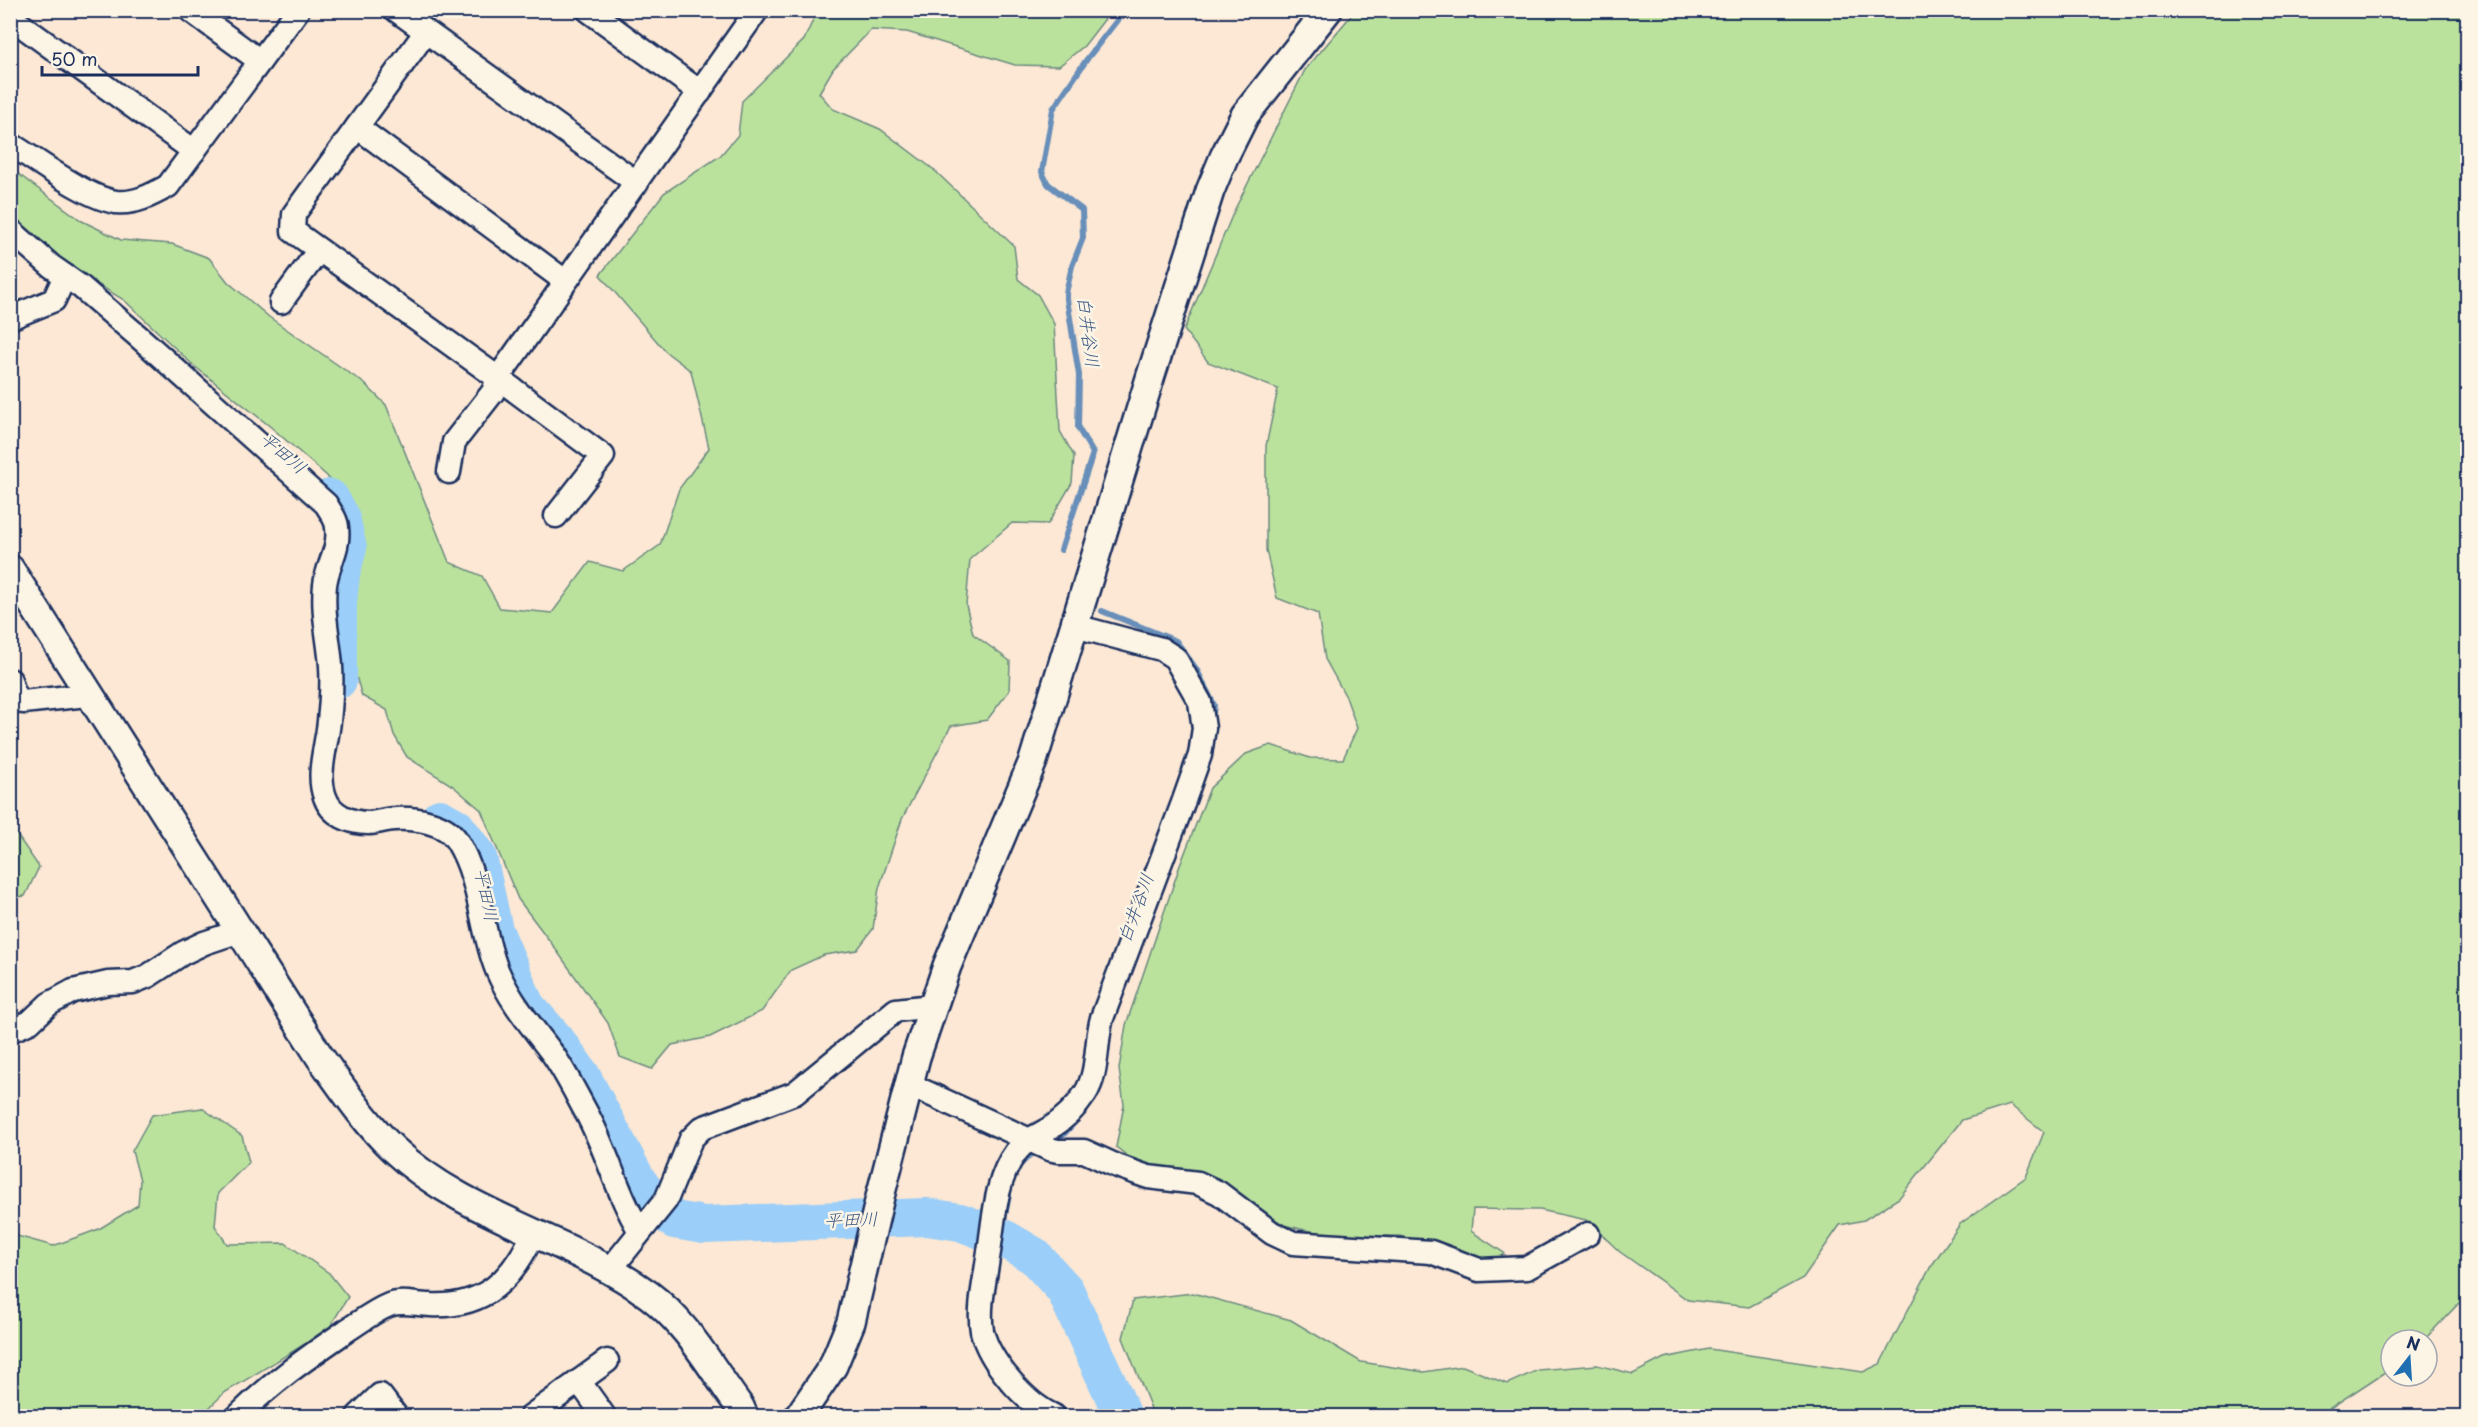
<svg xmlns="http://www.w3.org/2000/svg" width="2478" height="1427" font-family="'Playpen Sans','Klee One',sans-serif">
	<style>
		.green { fill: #bbe29d; stroke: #6b887e; stroke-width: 1.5 }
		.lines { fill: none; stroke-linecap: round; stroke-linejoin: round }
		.stream { stroke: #688eba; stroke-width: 6 }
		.river { stroke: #9bcef8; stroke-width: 38 }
		.minor-casing { stroke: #1b2f5e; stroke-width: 27 }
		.tertiary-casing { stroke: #1b2f5e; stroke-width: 32 }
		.minor { stroke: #fcf5e5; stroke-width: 22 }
		.tertiary { stroke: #fcf5e5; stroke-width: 27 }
		.labels { text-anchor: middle; stroke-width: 5; stroke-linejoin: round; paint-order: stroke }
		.water-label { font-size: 18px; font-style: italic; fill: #3b5784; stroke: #fcf5e5 }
	</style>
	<rect width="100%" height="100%" fill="#fce8d4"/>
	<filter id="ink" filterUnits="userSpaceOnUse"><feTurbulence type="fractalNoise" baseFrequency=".0167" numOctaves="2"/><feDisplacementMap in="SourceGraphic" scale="12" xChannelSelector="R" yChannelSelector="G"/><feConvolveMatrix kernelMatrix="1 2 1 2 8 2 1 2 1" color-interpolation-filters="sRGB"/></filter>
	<g filter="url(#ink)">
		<!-- green -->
		<g class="green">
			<path d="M 817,11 L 1111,11 L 1084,46 L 1059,66 L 1015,65 L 907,32 L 871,30 L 833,69 L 819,93 L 833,109 L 880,129 L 933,169 L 1014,246 L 1018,279 L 1038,295 L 1054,324 L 1060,431 L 1074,456 L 1072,483 L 1048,524 L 1012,523 L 970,559 L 966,605 L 973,634 L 1010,661 L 1009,691 L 987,720 L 951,726 L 902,819 L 879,888 L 873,929 L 857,950 L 824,955 L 791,970 L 762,1011 L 710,1037 L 672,1045 L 652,1069 L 620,1057 L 608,1023 L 552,944 L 518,899 L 481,810 L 453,786 L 407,757 L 394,735 L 387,710 L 362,696 L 343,633 L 352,566 L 355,516 L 327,476 L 272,428 L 193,365 L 124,300 L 64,264 L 11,213 L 10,168 L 82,221 L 121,240 L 172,244 L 209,258 L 228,282 L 269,317 L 365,384 L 386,405 L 449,562 L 482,576 L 500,608 L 552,613 L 590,562 L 623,571 L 660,545 L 679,489 L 709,448 L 691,371 L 666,352 L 600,275 L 664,193 L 720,156 L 738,135 L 742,101 L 804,40 Z"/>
			<path d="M 1355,11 L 2467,11 L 2467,1299 L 2460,1302 L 2424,1340 L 2391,1340 L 2391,1368 L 2318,1416 L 1158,1416 L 1152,1411 L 1123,1338 L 1133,1300 L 1193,1293 L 1291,1320 L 1361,1362 L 1424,1372 L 1463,1366 L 1507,1384 L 1538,1370 L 1597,1365 L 1633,1374 L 1664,1358 L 1709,1349 L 1863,1372 L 1880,1364 L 1930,1268 L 1960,1224 L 2026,1177 L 2044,1132 L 2010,1105 L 1962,1120 L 1899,1198 L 1864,1220 L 1840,1225 L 1803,1278 L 1749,1307 L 1688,1300 L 1620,1252 L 1586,1220 L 1540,1210 L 1473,1209 L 1471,1231 L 1504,1253 L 1490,1271 L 1400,1236 L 1335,1237 L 1284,1225 L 1224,1187 L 1178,1172 L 1135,1162 L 1116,1147 L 1124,1105 L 1119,1069 L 1126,1025 L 1179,868 L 1210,788 L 1246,754 L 1271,745 L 1310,758 L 1343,759 L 1357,728 L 1346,697 L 1325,659 L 1318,614 L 1277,598 L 1266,550 L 1266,446 L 1278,389 L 1208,362 L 1184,330 L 1234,211 L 1305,70 Z"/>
			<path d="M 10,829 L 15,832 L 39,867 L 25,896 L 11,898 Z"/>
			<path d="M 202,1108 L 242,1136 L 249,1162 L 218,1193 L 215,1226 L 227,1244 L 285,1243 L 329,1273 L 348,1297 L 328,1330 L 224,1393 L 201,1416 L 11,1416 L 10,1234 L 53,1246 L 99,1229 L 138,1205 L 140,1180 L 132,1151 L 152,1115 Z"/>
		</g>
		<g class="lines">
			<!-- stream -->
			<g class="stream">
				<path d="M 1061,550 L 1093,453 L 1078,428 L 1079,375 L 1066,293 L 1072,266 L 1083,238 L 1082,210 L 1048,184 L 1042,172 L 1053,109 L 1087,59 L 1125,10"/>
				<path d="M 1102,611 L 1176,641 L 1197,670 L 1214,705 L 1212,721"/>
				<path d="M 1051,1141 L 1064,1134 L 1074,1123"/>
				<path d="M 1019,1166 L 1037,1148"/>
				<path d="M 1005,1239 L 1003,1225 L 1009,1195"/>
			</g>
			<!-- river -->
			<g class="river">
				<path d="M 330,498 L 341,517 L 348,548 L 341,574 L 338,603 L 338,680"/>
				<path d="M 440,818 L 456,827 L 478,857 L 494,930 L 526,1006 L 556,1040 L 581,1075 L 637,1180 L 652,1201 L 674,1220 L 704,1225 L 927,1217 L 960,1222 L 1005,1239 L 1034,1256 L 1065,1290 L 1123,1416"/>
			</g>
			<!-- minor casing -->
			<g class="minor-casing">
				<g id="minor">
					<path d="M 190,10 L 260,61"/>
					<path d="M 396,10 L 637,183"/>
					<path d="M 588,10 L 700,92"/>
					<path d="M 10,17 L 194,151"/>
					<path d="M 425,33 L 294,214 L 293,231 L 498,378 L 757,10"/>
					<path d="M 357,127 L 565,281"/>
					<path d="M 10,144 C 37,160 86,198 116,202 C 135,204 152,195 168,186 L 298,10"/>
					<path d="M 10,230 L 51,266 L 81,287 L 139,337 L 326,504 C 330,511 337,520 337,528 C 340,549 327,565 325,585 C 322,613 329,639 331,666 C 332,684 331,703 329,721 C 327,745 316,773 325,797 C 331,815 351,823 368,823 C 377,823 386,819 395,819 C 415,818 446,822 457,841 C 481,880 480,928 497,970 C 511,1003 531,1025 552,1053 C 565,1071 575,1092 586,1112 C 607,1150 617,1194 640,1231"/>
					<path d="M 281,302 L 319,250"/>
					<path d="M 10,318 L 54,300 L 65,276"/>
					<path d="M 449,472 L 454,442 L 493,392 L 498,378 L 603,456 L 556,516"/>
					<path d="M 10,680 L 16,699 L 23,702 L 78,696 L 89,692"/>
					<path d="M 10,1031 L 30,1022 L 49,1004 L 73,991 L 108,983 L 133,982 L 148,976 L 183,953 L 204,943 L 240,931"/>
					<path d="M 908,1084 L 1049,1149 L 1058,1151 L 1084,1151 L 1117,1166 L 1148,1177 L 1198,1183 L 1219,1193 L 1272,1233 L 1293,1243 L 1431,1252 L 1479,1270 L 1527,1268 L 1588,1234"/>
					<path d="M 609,1271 L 666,1200 L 691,1139 L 702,1128 L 795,1093 L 896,1010 L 932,1006"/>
					<path d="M 579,1381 L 604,1416"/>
					<path d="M 238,1416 C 271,1383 308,1357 346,1331 C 360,1322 374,1311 389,1305 C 402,1300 417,1305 430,1305 C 485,1308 513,1279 534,1232"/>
					<path d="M 358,1416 L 380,1395 L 396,1416"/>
					<path d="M 531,1416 L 607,1361"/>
					<path d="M 1054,1416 C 1026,1404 989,1361 982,1331 C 978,1307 985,1281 988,1258 C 994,1224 994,1181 1016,1152 C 1025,1140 1037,1136 1049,1129 C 1063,1120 1076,1108 1085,1094 C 1099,1073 1095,1042 1102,1018 L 1183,803 L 1200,755 L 1204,728 L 1200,702 L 1175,658 L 1161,649 L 1075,626"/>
				</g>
			</g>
			<!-- tertiary casing -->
			<g class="tertiary-casing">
				<g id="tertiary">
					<path d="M 10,569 L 320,1057 C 343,1089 365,1122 393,1149 C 464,1216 571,1238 649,1295 C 688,1324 711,1368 740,1407 L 744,1416"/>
					<path d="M 799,1416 L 833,1366 L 851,1322 L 880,1197 L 916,1057 L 947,966 L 1033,761 L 1151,375 L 1210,191 L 1224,157 L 1245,115 L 1328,10"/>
				</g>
			</g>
			<!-- minor -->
			<use href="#minor" class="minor"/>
			<!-- tertiary -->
			<use href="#tertiary" class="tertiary"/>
		</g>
	</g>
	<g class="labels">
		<!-- water labels -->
		<g class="water-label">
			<text transform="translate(1088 332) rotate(83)" y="6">白井谷川</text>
			<text transform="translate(283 453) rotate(40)" y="6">平田川</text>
			<text transform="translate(486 895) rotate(78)" y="6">平田川</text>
			<text transform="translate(1136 908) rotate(-70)" y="6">白井谷川</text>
			<text transform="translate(851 1220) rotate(-2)" y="6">平田川</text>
		</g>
	</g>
	<!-- margin -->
	<rect width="2478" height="1427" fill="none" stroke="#fcf5e5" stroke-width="36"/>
	<rect x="18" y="18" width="2442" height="1391" fill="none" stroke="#1b2f5e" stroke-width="2" filter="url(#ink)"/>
	<!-- north arrow -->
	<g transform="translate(2409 1358) rotate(17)"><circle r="28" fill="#fcf5e5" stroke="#a2a6af" stroke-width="1.5"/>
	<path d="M0-4.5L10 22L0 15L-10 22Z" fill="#1f6fb2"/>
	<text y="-9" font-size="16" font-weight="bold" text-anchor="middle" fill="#1b2f5e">N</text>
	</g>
	<!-- scale -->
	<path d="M42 66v9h156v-9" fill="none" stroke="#1b2f5e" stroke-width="3"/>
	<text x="51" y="66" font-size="18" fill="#1b2f5e" stroke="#fcf5e5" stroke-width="4.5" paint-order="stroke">50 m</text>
</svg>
